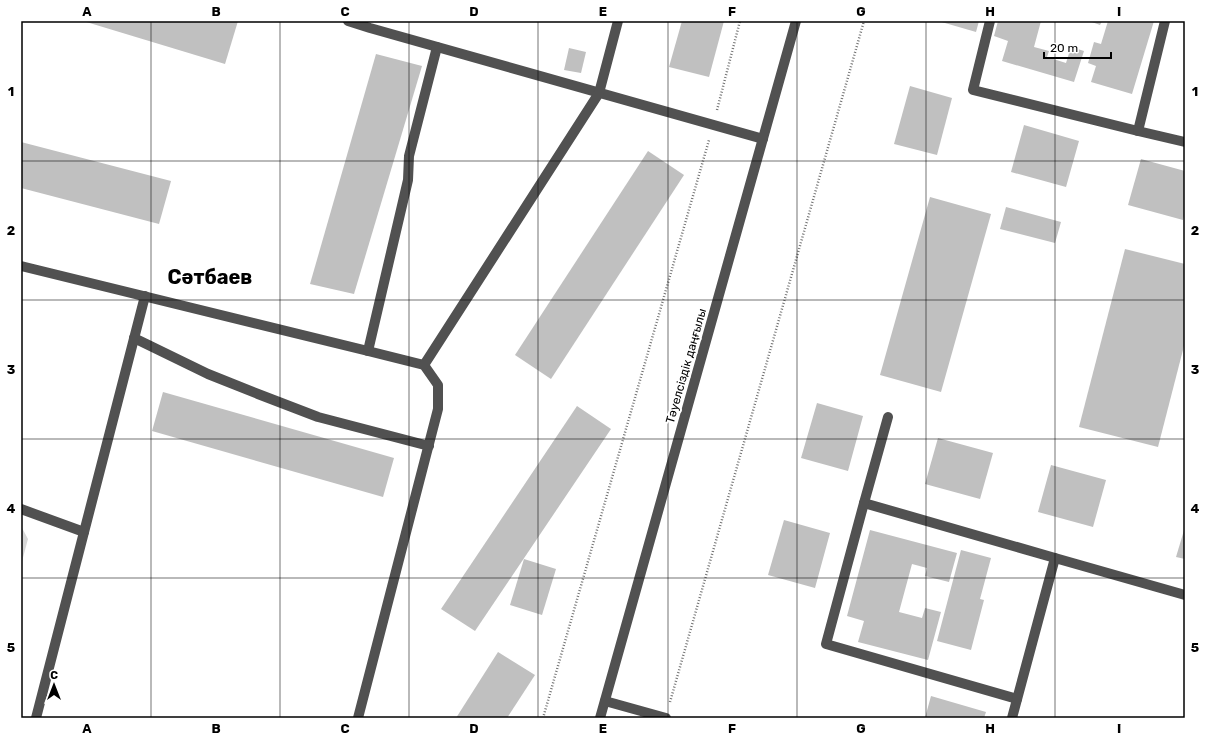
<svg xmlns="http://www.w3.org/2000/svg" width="1206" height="739" font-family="Rubik,sans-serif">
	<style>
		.green { fill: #d8d8d8 }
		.building { fill: #c0c0c0 }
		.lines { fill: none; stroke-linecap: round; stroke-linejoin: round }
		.path { stroke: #737373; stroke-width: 2.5; stroke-dasharray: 1 2; stroke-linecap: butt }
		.minor { stroke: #515151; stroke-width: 10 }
		.grid { fill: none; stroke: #000; stroke-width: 1; stroke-opacity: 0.55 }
		.labels { text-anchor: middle; stroke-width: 4; stroke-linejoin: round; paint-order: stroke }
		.street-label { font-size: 12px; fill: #000; stroke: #fff }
		.town-label { font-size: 20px; font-weight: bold; fill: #000; stroke: #fff }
		.neatline { fill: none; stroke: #000; stroke-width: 1.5 }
		.grid-label { font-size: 13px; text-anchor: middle; font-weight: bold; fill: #000 }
	</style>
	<rect width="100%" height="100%" fill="#fff"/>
	<!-- green -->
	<path class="green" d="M 21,526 L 28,539 L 21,565 Z"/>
	<!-- building -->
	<g class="building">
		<path d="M 83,21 L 238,21 L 225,64 Z"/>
		<path d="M 682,21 L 724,21 L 709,77 L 669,67 Z"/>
		<path d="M 938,21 L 979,21 L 976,32 Z"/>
		<path d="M 998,21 L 1041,21 L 1034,47 L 1049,51 L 1047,57 L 1066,63 L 1071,47 L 1084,51 L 1074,82 L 1002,61 L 1008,41 L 994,36 Z"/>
		<path d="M 1089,21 L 1102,21 L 1100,25 Z"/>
		<path d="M 1108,21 L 1154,21 L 1132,94 L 1091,82 L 1096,66 L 1088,63 L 1094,42 L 1101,44 Z"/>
		<path d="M 569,48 L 586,52 L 581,73 L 564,70 Z"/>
		<path d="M 376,54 L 422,66 L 354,294 L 310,284 Z"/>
		<path d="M 910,86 L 952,98 L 937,155 L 894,144 Z"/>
		<path d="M 1024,125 L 1079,141 L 1066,187 L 1011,172 Z"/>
		<path d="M 21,142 L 171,181 L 159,224 L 21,188 Z"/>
		<path d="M 648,151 L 684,175 L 551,379 L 515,355 Z"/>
		<path d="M 1141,159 L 1185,171 L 1185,213 L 1183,220 L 1128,205 Z"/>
		<path d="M 930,197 L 991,214 L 941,392 L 880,375 Z"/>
		<path d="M 1006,207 L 1061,222 L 1055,243 L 1000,229 Z"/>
		<path d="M 1125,249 L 1185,264 L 1185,342 L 1158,447 L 1079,427 Z"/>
		<path d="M 163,392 L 394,458 L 383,497 L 152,431 Z"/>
		<path d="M 817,403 L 863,416 L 848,471 L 801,458 Z"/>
		<path d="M 577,406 L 611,429 L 475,631 L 441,609 Z"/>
		<path d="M 938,438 L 993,453 L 980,499 L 925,484 Z"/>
		<path d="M 1051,465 L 1106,480 L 1093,527 L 1038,512 Z"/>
		<path d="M 784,520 L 830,533 L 815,588 L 768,575 Z"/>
		<path d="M 1185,527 L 1185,559 L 1176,557 Z"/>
		<path d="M 870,530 L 957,553 L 949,582 L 925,576 L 927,568 L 912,564 L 899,612 L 922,618 L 925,608 L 941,612 L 928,660 L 858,642 L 864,621 L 847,616 Z"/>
		<path d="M 961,550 L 991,558 L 980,599 L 984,600 L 971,650 L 937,641 Z"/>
		<path d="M 524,559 L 556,569 L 542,615 L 510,605 Z"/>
		<path d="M 498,652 L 535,675 L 507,718 L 456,718 Z"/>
		<path d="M 931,696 L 986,712 L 984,718 L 925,718 Z"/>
	</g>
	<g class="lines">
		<!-- path -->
		<g class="path">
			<path d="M 717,110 L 740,21"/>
			<path d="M 670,702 L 864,21"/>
			<path d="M 543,718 L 709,140"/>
		</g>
		<!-- minor -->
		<g class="minor">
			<path d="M 348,21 L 370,28 L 763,139"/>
			<path d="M 990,21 L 973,90 L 1138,131 L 1165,21"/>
			<path d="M 1138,131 L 1185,142"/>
			<path d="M 21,266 L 368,351 L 424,365 L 438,385 L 438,409 L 358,718"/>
			<path d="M 134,338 L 208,374 L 258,394 L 318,417 L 429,446"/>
			<path d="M 368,351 L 408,180 L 409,156 L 437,47"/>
			<path d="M 424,365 L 599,93 L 618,21"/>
			<path d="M 888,417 L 864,503 L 1055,558"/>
			<path d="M 864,503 L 826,644 L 1017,699"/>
			<path d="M 21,509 L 84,532"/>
			<path d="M 605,701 L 666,718"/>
			<path d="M 36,718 L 145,296"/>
			<path d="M 600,718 L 796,21"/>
			<path d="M 1012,718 L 1055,558 L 1185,595"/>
		</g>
	</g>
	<!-- grid -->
	<path class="grid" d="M 151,21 L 151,718M 280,21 L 280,718M 409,21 L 409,718M 538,21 L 538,718M 668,21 L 668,718M 797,21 L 797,718M 926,21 L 926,718M 1055,21 L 1055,718M 21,161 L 1185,161M 21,300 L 1185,300M 21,439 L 1185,439M 21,578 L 1185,578"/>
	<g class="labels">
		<!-- street labels -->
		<g class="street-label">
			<text transform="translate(686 366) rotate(-74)" y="4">Тәуелсіздік даңғылы</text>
		</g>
		<!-- town labels -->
		<g class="town-label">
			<text x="210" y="284">Сәтбаев</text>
		</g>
	</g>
	<!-- border -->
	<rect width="1206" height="739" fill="none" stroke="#ffffff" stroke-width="44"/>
	<!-- north arrow -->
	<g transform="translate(54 685)" stroke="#ffffff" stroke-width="3" paint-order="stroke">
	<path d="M0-3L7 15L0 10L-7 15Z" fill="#000000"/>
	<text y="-6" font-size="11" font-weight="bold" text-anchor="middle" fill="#000000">С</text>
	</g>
	<!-- scale -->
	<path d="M1044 52v6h67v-6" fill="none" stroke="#000000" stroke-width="2"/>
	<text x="1050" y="52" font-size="12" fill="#000000" stroke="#ffffff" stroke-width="3" paint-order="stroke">20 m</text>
	<rect x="22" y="22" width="1162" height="695" class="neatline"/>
	<g class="grid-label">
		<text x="87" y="16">A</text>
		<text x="216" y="16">B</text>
		<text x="345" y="16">C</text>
		<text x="474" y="16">D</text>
		<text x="603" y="16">E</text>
		<text x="732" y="16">F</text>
		<text x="861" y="16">G</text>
		<text x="990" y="16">H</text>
		<text x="1119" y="16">I</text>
		<text x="11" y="96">1</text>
		<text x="1195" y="96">1</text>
		<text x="11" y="235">2</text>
		<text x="1195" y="235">2</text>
		<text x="11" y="374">3</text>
		<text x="1195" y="374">3</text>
		<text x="11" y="513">4</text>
		<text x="1195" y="513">4</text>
		<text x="11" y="652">5</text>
		<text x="1195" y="652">5</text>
		<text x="87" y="733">A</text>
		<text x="216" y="733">B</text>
		<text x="345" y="733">C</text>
		<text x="474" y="733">D</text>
		<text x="603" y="733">E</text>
		<text x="732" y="733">F</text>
		<text x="861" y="733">G</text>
		<text x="990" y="733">H</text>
		<text x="1119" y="733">I</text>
	</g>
</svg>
